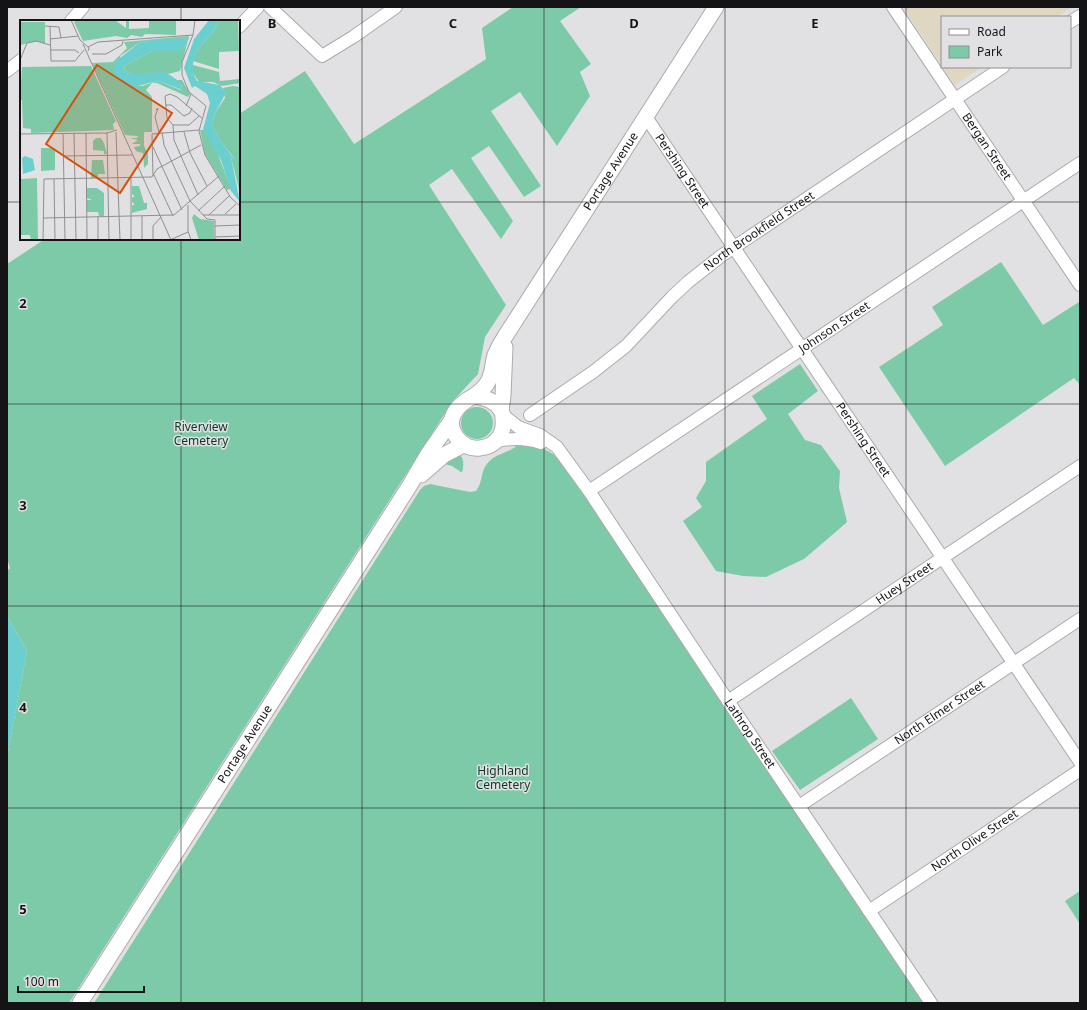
<svg xmlns="http://www.w3.org/2000/svg" width="1087" height="1010" font-family="'Noto Sans',sans-serif">
	<style>
		.education { fill: #e0d7c2 }
		.green { fill: #7dcaa8 }
		.water { fill: #6ccfcf }
		.lines { fill: none; stroke-linecap: round; stroke-linejoin: round }
		.minor-casing { stroke: #ababae; stroke-width: 14 }
		.major-casing { stroke: #ababae; stroke-width: 17 }
		.minor { stroke: #fff; stroke-width: 12 }
		.major { stroke: #fff; stroke-width: 15 }
		.grid { fill: none; stroke: #141416; stroke-width: 1; stroke-opacity: 0.55 }
		.labels { text-anchor: middle; stroke-width: 3; stroke-linejoin: round; paint-order: stroke }
		.street-label { font-size: 12px; fill: #141416; stroke: #e1e1e4 }
		.park-label { font-size: 12px; fill: #0f3325; stroke: #e1e1e4 }
		.inset-road { fill: none; stroke: #8f8f92; stroke-width: 1 }
		.view { fill: #d3520d; fill-opacity: 0.15; stroke: #d3520d; stroke-width: 2 }
		.inset-edge { fill: none; stroke: #141416; stroke-width: 2 }
		.grid-label { font-size: 13px; text-anchor: middle; font-weight: bold; fill: #141416; stroke: #e1e1e4; stroke-width: 3; stroke-linejoin: round; paint-order: stroke }
	</style>
	<rect width="100%" height="100%" fill="#e1e1e4"/>
	<!-- education -->
	<g class="education">
		<path d="M 903,7 L 1072,7 L 1057,17 L 942,17 L 942,66 Z"/>
		<path d="M 943,67 L 982,67 L 955,85 Z"/>
	</g>
	<!-- green -->
	<g class="green">
		<path d="M 513,7 L 581,7 L 560,21 L 591,64 L 580,72 L 590,96 L 557,146 L 520,92 L 491,111 L 541,186 L 524,197 L 489,146 L 471,158 L 513,221 L 501,239 L 452,169 L 429,185 L 506,305 L 485,337 L 478,374 L 452,402 L 69,1003 L 7,1003 L 7,757 L 27,651 L 7,616 L 7,571 L 10,568 L 7,558 L 7,264 L 45,239 L 239,239 L 239,114 L 305,71 L 354,144 L 486,59 L 482,28 Z"/>
		<path d="M 1001,262 L 1043,325 L 1079,302 L 1080,303 L 1080,385 L 1074,378 L 945,466 L 879,367 L 943,325 L 932,307 Z"/>
		<path d="M 800,364 L 818,391 L 788,414 L 805,440 L 821,445 L 840,471 L 839,488 L 847,522 L 838,530 L 804,559 L 766,577 L 743,576 L 716,571 L 683,521 L 702,507 L 696,498 L 706,481 L 706,462 L 767,419 L 752,396 Z"/>
		<circle cx="477" cy="423" r="16"/>
		<path d="M 519,442 L 539,446 L 553,454 L 565,466 L 924,1003 L 94,1003 L 420,490 L 424,486 L 430,484 L 470,492 L 476,491 C 485,479 478,470 493,458 C 501,453 516,450 519,442 Z"/>
		<path d="M 460,455 C 464,458 464,467 462,472 L 461,472 L 452,466 L 445,464 L 444,461 Z"/>
		<path d="M 851,698 L 878,739 L 800,790 L 772,751 Z"/>
		<path d="M 1080,891 L 1080,924 L 1065,901 Z"/>
	</g>
	<!-- water -->
	<path class="water" d="M 7,616 L 27,651 L 7,757 Z"/>
	<g class="lines">
		<!-- minor casing -->
		<g class="minor-casing">
			<g id="minor">
				<path d="M 270,7 L 322,56 L 353,37 L 396,7"/>
				<path id="s1" d="M 893,7 L 1080,285"/>
				<path d="M 71,21 L 83,7"/>
				<path d="M 1070,22 L 1080,16"/>
				<path d="M 239,27 L 258,7"/>
				<path d="M 7,71 L 21,60"/>
				<path id="s2" d="M 646,117 L 1080,762"/>
				<path id="s3" d="M 503,415 L 518,427 L 540,435 L 557,447 L 589,491 L 728,701 L 931,1003"/>
				<path id="s4" d="M 530,415 L 593,372 L 626,346 L 672,297 L 688,282 L 721,256 L 1003,67"/>
				<path d="M 497,441 C 512,438 526,438 541,443"/>
				<path id="s5" d="M 589,491 L 1080,163"/>
				<path id="s6" d="M 728,701 L 1080,466"/>
				<path id="s7" d="M 799,806 L 1080,619"/>
				<path id="s8" d="M 869,911 L 1080,770"/>
			</g>
		</g>
		<!-- major casing -->
		<g class="major-casing">
			<g id="major">
				<path id="s9" d="M 474,396 C 482,390 489,384 491,374 C 493,368 493,361 495,355 C 498,348 502,341 506,335 L 716,7"/>
				<path d="M 474,396 C 484,397 495,401 501,410 C 502,412 503,416 503,419 C 505,434 495,447 480,448 C 470,449 464,446 458,439 C 443,421 456,405 474,396 Z"/>
				<path d="M 501,410 L 503,396 L 505,347"/>
				<path d="M 421,475 L 444,455 L 463,445"/>
				<path id="s10" d="M 80,1003 L 410,485 L 428,454 L 451,421"/>
			</g>
		</g>
		<!-- minor -->
		<use href="#minor" class="minor"/>
		<!-- major -->
		<use href="#major" class="major"/>
	</g>
	<!-- grid -->
	<path class="grid" d="M 181,7 L 181,21M 362,7 L 362,1003M 544,7 L 544,1003M 725,7 L 725,1003M 906,7 L 906,1003M 7,202 L 21,202M 239,202 L 1080,202M 181,239 L 181,1003M 7,404 L 1080,404M 7,606 L 1080,606M 7,808 L 1080,808"/>
	<g class="labels">
		<!-- street labels -->
		<g class="street-label">
			<text dy="4" stroke="none"><textPath href="#s1" startOffset="168">Bergan Street</textPath></text>
			<text dy="4" stroke="none"><textPath href="#s2" startOffset="65">Pershing Street</textPath></text>
			<text dy="4" stroke="none"><textPath href="#s9" startOffset="265">Portage Avenue</textPath></text>
			<text dy="4" stroke="none"><textPath href="#s4" startOffset="295">North Brookfield Street</textPath></text>
			<text dy="4" stroke="none"><textPath href="#s5" startOffset="295">Johnson Street</textPath></text>
			<text dy="4" stroke="none"><textPath href="#s2" startOffset="389">Pershing Street</textPath></text>
			<text dy="4" stroke="none"><textPath href="#s6" startOffset="212">Huey Street</textPath></text>
			<text dy="4" stroke="none"><textPath href="#s7" startOffset="169">North Elmer Street</textPath></text>
			<text dy="4" stroke="none"><textPath href="#s3" startOffset="409">Lathrop Street</textPath></text>
			<text dy="4" stroke="none"><textPath href="#s10" startOffset="307">Portage Avenue</textPath></text>
			<text dy="4" stroke="none"><textPath href="#s8" startOffset="127">North Olive Street</textPath></text>
		</g>
		<!-- park labels -->
		<g class="park-label">
			<text x="201" y="431">Riverview<tspan x="201" dy="14">Cemetery</tspan></text>
			<text x="503" y="775">Highland<tspan x="503" dy="14">Cemetery</tspan></text>
		</g>
	</g>
	<!-- overview -->
	<g transform="translate(20 20)">
		<rect width="220" height="220" fill="#e1e1e4"/>
		<path d="M 58,0 L 95,0 L 106,8 L 106,0 L 109,0 L 109,9 L 129,8 L 129,0 L 156,0 L 156,15 L 125,14 L 122,17 L 111,15 L 107,18 L 96,16 L 63,21 L 54,2 ZM 199,0 L 218,0 L 219,31 L 199,32 L 199,49 L 173,41 L 178,29 L 193,12 ZM 0,2 L 25,2 L 25,24 L 18,21 L 0,25 ZM 169,16 L 160,51 L 148,54 L 112,54 L 105,51 L 104,46 L 132,31 L 164,28 L 169,18 L 150,20 L 130,20 L 119,23 L 100,36 L 106,64 L 122,66 L 138,61 L 161,70 L 162,66 L 157,60 L 162,60 L 170,74 L 168,77 L 137,63 L 132,63 L 126,70 L 132,77 L 132,112 L 124,112 L 124,126 L 128,134 L 128,144 L 124,148 L 123,133 L 116,131 L 114,127 L 120,126 L 120,124 L 112,124 L 118,120 L 110,118 L 117,118 L 118,116 L 105,115 L 72,43 L 93,42 L 107,28 L 104,22 ZM 173,45 L 199,52 L 200,61 L 220,59 L 220,63 L 202,66 L 193,62 L 179,62 L 173,53 ZM 71,46 L 96,101 L 93,104 L 94,110 L 11,113 L 11,109 L 3,108 L 2,80 L 0,80 L 2,47 ZM 213,66 L 220,67 L 220,173 L 211,137 L 214,138 L 200,120 L 192,105 L 195,93 L 205,78 L 203,68 ZM 180,110 L 184,110 L 196,129 L 211,169 L 207,170 L 185,134 ZM 76,118 L 81,118 L 84,123 L 87,134 L 84,134 L 84,131 L 73,130 L 73,121 ZM 21,128 L 35,128 L 35,150 L 21,151 ZM 72,140 L 83,140 L 85,154 L 78,154 L 78,158 L 71,158 ZM 17,158 L 18,220 L 11,220 L 10,215 L 1,215 L 0,220 L 1,159 ZM 112,166 L 119,166 L 124,183 L 127,183 L 127,189 L 112,193 L 112,185 L 115,185 L 112,182 L 112,177 L 115,177 L 112,174 ZM 67,168 L 77,168 L 84,173 L 84,196 L 79,196 L 78,192 L 67,192 L 67,180 L 72,180 L 67,178 ZM 174,194 L 180,199 L 194,201 L 194,220 L 179,220 L 172,198 Z" fill="#7dcaa8"/>
		<path d="M 189,0 L 199,0 L 193,12 L 178,29 L 173,43 L 173,53 L 177,61 L 200,65 L 206,73 L 195,93 L 192,105 L 200,120 L 218,144 L 211,137 L 220,182 L 211,171 L 201,140 L 183,109 L 190,83 L 187,74 L 175,66 L 172,68 L 164,48 L 174,19 ZM 169,18 L 164,28 L 159,31 L 132,31 L 104,46 L 105,51 L 112,54 L 141,52 L 150,55 L 160,62 L 163,70 L 138,61 L 113,67 L 103,64 L 96,57 L 93,52 L 96,41 L 119,23 L 130,20 ZM 5,136 L 13,139 L 15,150 L 3,154 L 2,138 Z" fill="#6ccfcf"/>
		<path class="inset-road" d="M 51,0 L 60,20 L 69,28 L 68,31M 175,0 L 173,15 L 162,42 L 162,55 L 169,72 L 186,86 L 179,111 L 185,135 L 211,178 L 220,186M 25,6 L 39,7 L 41,18M 30,6 L 31,41 L 55,41 L 64,30M 30,19 L 58,16M 63,24 L 151,220M 68,27 L 78,22 L 173,15M 30,30 L 55,30 L 59,33M 72,34 L 86,34 L 102,25 L 103,21M 0,40 L 7,23 L 16,21 L 30,25M 145,76 L 150,74 L 157,77 L 183,99M 145,76 L 147,98 L 153,105M 145,85 L 151,85 L 164,96 L 170,93 L 172,88M 166,86 L 171,74M 136,90 L 138,88 L 135,97 L 139,112M 153,105 L 154,120 L 178,175M 153,105 L 169,105 L 179,96M 96,112 L 100,220M 142,112 L 144,125 L 170,181 L 187,199 L 195,200 L 195,220M 164,112 L 170,133 L 187,166M 43,113 L 45,220M 54,113 L 56,220M 66,113 L 67,220M 87,113 L 89,220M 0,114 L 87,113 L 97,110M 133,127 L 162,190M 44,136 L 112,135M 134,155 L 153,196M 133,156 L 132,114 L 179,110M 111,158 L 111,220M 34,159 L 35,220M 168,185 L 168,211 L 171,220M 178,191 L 205,166M 205,194 L 216,184M 183,195 L 220,195M 189,195 L 209,176M 122,196 L 122,220M 78,197 L 78,220M 23,198 L 154,195 L 199,156M 195,206 L 220,205M 195,217 L 220,216M 23,220 L 24,159 L 132,157 L 137,149 L 181,125M 133,220 L 133,206 L 141,197M 150,220 L 168,212"/>
		<path class="view" d="M 77,45 L 152,93 L 100,173 L 26,124 Z"/>
		<rect width="220" height="220" class="inset-edge"/>
	</g>
	<g class="grid-label">
		<text x="272" y="28">B</text>
		<text x="453" y="28">C</text>
		<text x="634" y="28">D</text>
		<text x="815" y="28">E</text>
		<text x="23" y="308">2</text>
		<text x="23" y="510">3</text>
		<text x="23" y="712">4</text>
		<text x="23" y="914">5</text>
	</g>
	<!-- border -->
	<rect width="1087" height="1010" fill="none" stroke="#141416" stroke-width="16"/>
	<!-- legend -->
	<rect x="941" y="16" width="130" height="52" fill="#e1e1e4" stroke="#8f8f92"/>
	<rect x="949" y="29" width="20" height="6" fill="#ffffff" stroke="#8f8f92"/>
	<text x="977" y="36" font-size="12" fill="#141416">Road</text>
	<rect x="949" y="46" width="20" height="12" fill="#7dcaa8" stroke="#8f8f92"/>
	<text x="977" y="56" font-size="12" fill="#141416">Park</text>
	<!-- scale -->
	<path d="M18 986v6h126v-6" fill="none" stroke="#141416" stroke-width="2"/>
	<text x="24" y="986" font-size="12" fill="#141416" stroke="#e1e1e4" stroke-width="3" paint-order="stroke">100 m</text>
</svg>
